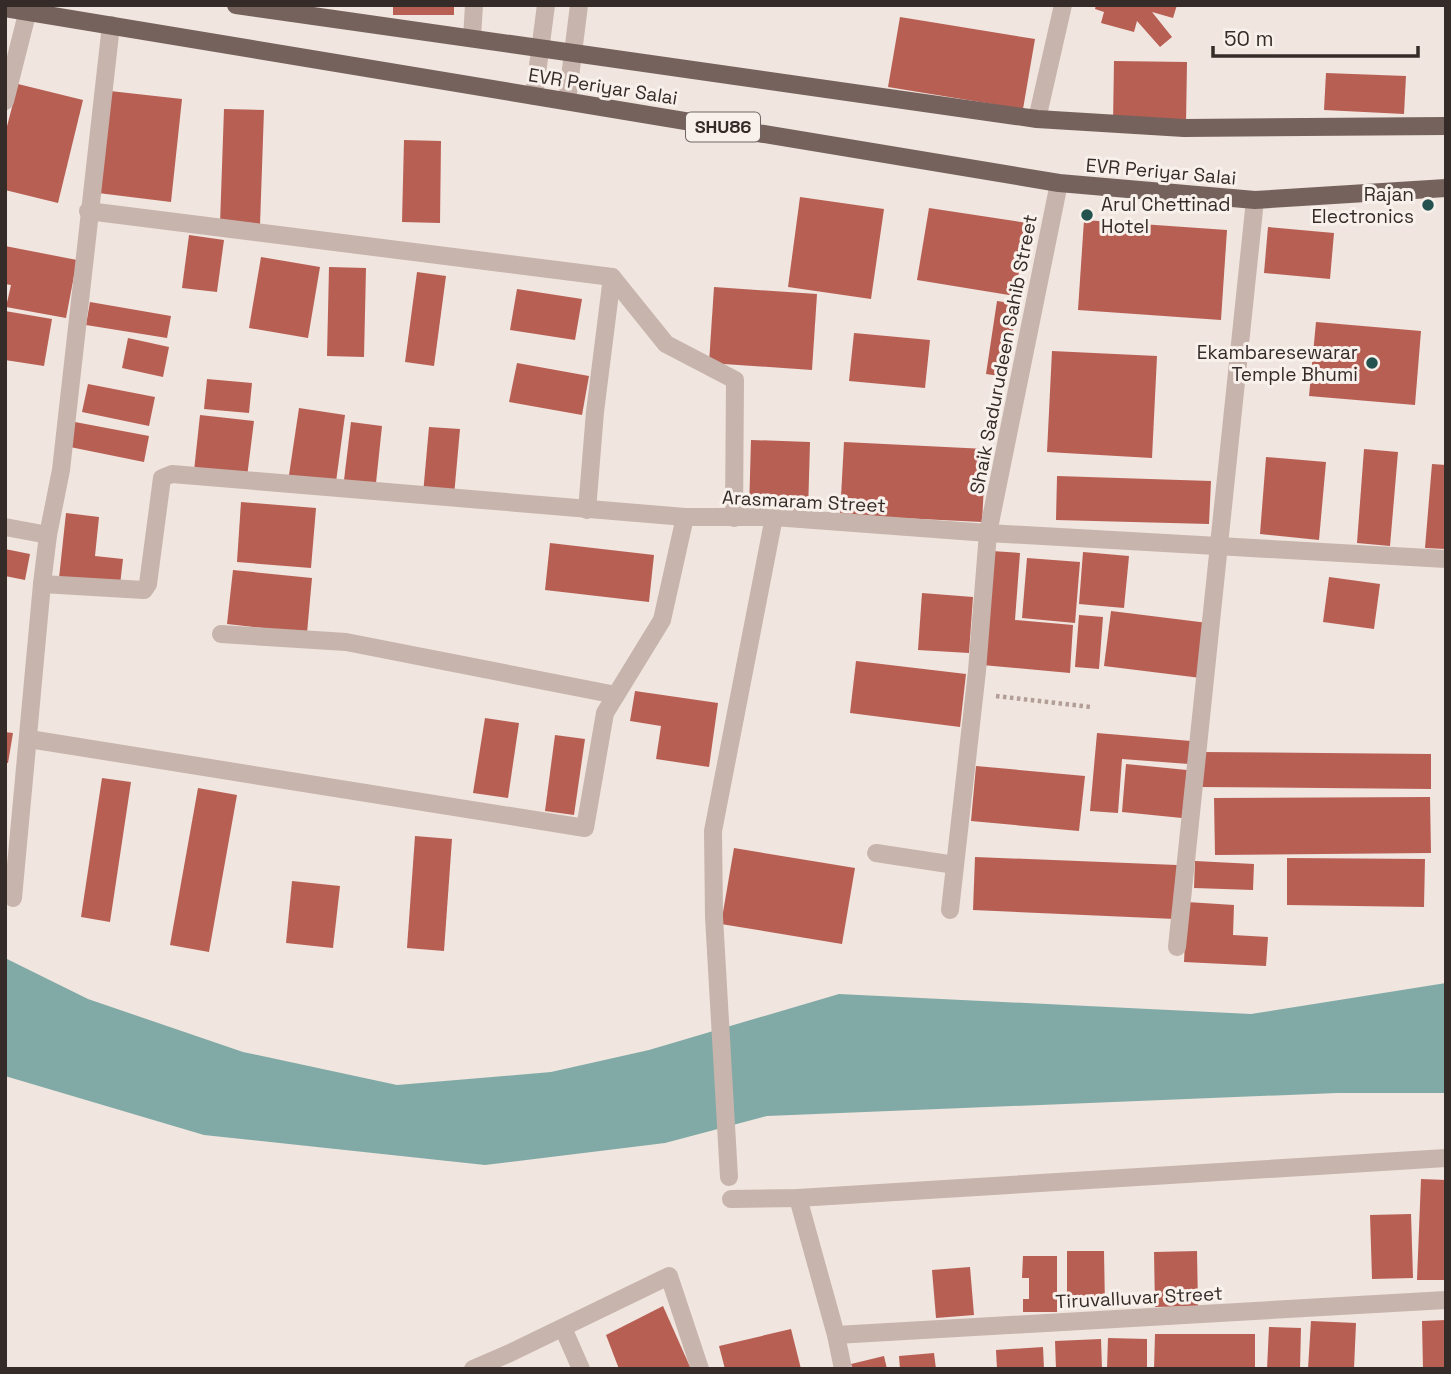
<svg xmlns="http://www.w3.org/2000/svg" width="1451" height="1374" font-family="'Space Grotesk',sans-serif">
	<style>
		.water { fill: #81aaa6 }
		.building { fill: #b85f54 }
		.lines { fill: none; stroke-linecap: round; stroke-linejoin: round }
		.path { stroke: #b29e96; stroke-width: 4.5; stroke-dasharray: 3.5 3.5; stroke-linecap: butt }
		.minor { stroke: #c7b4ac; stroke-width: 18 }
		.tertiary { stroke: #c7b4ac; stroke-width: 18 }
		.primary { stroke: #76625d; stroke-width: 18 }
		.poi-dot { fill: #24524f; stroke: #f8f0eb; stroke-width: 2.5 }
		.labels { text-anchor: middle; stroke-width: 6; stroke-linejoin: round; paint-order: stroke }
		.shield { fill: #f8f0eb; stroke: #706764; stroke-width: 2 }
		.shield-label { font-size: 18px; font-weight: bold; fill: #352c2a }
		.street-label { font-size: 19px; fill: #352c2a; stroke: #f8f0eb }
		.poi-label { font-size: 19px; fill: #352c2a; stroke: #f8f0eb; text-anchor: end }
	</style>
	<rect width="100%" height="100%" fill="#f0e5df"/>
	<!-- water -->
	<path class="water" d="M 5,958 L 88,999 L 243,1052 L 397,1085 L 551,1072 L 649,1050 L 839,994 L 1251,1014 L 1446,983 L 1446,1093 L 1337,1093 L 767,1116 L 665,1143 L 485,1165 L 204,1135 L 5,1076 Z"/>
	<!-- building -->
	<g class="building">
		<rect x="393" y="5" width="61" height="10"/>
		<path d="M 1096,5 L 1177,5 L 1173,18 L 1152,12 L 1172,37 L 1160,47 L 1137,21 L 1134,32 L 1101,23 L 1104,12 L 1095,9 Z"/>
		<path d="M 900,17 L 1035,39 L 1023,109 L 888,87 Z"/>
		<path d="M 1114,61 L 1187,62 L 1186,124 L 1113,123 Z"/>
		<path d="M 1326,73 L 1406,76 L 1404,114 L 1324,110 Z"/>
		<path d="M 18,84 L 83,100 L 58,203 L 5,190 L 5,134 Z"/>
		<path d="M 110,91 L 182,99 L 171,202 L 98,193 Z"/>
		<path d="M 224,109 L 264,110 L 260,225 L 220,224 Z"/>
		<path d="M 404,140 L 441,141 L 440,223 L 402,222 Z"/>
		<path d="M 800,197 L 884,209 L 871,299 L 788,287 Z"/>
		<path d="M 929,208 L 1027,223 L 1015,296 L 917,280 Z"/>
		<path d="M 1084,220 L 1227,230 L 1221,320 L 1078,310 Z"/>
		<path d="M 1268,227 L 1334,233 L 1330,279 L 1264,273 Z"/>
		<path d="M 189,235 L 224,240 L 217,292 L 182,288 Z"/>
		<path d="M 5,246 L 77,260 L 66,318 L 6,307 L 11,285 L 5,284 Z"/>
		<path d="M 261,257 L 320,267 L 308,338 L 249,328 Z"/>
		<path d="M 329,267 L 366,268 L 364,357 L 327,356 Z"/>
		<path d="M 417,272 L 446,276 L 434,366 L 405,362 Z"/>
		<path d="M 714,287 L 817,294 L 812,370 L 709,363 Z"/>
		<path d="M 517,289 L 582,299 L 575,340 L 510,330 Z"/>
		<path d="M 997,301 L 1017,304 L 1006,377 L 986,374 Z"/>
		<path d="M 90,302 L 171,316 L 167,338 L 86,325 Z"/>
		<path d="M 5,311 L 52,319 L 44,366 L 5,360 Z"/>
		<path d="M 1316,322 L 1421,331 L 1415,405 L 1309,396 Z"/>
		<path d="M 854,333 L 930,340 L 925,388 L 849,381 Z"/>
		<path d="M 128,338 L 169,347 L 163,377 L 122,368 Z"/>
		<path d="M 1052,351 L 1157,356 L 1152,458 L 1047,452 Z"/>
		<path d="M 517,363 L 589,376 L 582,415 L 509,402 Z"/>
		<path d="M 207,379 L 252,383 L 249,413 L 204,409 Z"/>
		<path d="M 88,384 L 155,397 L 149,426 L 82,412 Z"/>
		<path d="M 299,408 L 345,415 L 336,482 L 289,475 Z"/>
		<path d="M 200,415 L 254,421 L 247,477 L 194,471 Z"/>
		<path d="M 75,422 L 149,436 L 144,462 L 70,447 Z"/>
		<path d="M 351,422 L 382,426 L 376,483 L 344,480 Z"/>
		<path d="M 429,427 L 460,429 L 454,496 L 423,494 Z"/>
		<path d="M 751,440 L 810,442 L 808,513 L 749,511 Z"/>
		<path d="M 844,442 L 986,449 L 982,522 L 840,515 Z"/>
		<path d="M 1364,449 L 1398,452 L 1390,546 L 1357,543 Z"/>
		<path d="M 1266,457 L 1326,462 L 1319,540 L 1260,534 Z"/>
		<path d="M 1432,464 L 1446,465 L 1446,549 L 1425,548 Z"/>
		<path d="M 1057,476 L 1211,481 L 1209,524 L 1056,520 Z"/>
		<path d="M 241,502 L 316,508 L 311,568 L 237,562 Z"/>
		<path d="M 66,513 L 99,517 L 95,556 L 123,559 L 120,585 L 59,578 Z"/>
		<path d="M 550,543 L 654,555 L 649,602 L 545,590 Z"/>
		<path d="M 5,549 L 30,554 L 25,580 L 5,576 Z"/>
		<path d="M 992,551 L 1020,553 L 1015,620 L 1073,625 L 1070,673 L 982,665 Z"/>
		<path d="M 1083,552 L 1129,556 L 1124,608 L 1079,604 Z"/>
		<path d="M 1027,558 L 1080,562 L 1075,623 L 1022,618 Z"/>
		<path d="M 233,570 L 312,578 L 307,633 L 227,624 Z"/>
		<path d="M 1329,577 L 1380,584 L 1374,629 L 1323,622 Z"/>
		<path d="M 922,593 L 973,597 L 969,653 L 918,650 Z"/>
		<path d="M 1111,611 L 1208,623 L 1201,678 L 1104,666 Z"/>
		<path d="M 1079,615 L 1103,617 L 1099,669 L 1075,667 Z"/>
		<path d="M 856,661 L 966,674 L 960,727 L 850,713 Z"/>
		<path d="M 635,691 L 718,703 L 709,767 L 656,759 L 661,726 L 630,721 Z"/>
		<path d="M 485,718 L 519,723 L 508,798 L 473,793 Z"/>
		<path d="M 5,732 L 13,733 L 8,763 L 5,763 Z"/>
		<path d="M 1097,733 L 1191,741 L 1189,764 L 1122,759 L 1118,813 L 1090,811 Z"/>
		<path d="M 555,735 L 585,739 L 574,815 L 545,811 Z"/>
		<path d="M 1201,752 L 1431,754 L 1431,789 L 1200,787 Z"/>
		<path d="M 1126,764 L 1187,770 L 1182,818 L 1122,812 Z"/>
		<path d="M 976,766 L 1085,776 L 1079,831 L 971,821 Z"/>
		<path d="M 102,778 L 131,782 L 110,922 L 81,917 Z"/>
		<path d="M 198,788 L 237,795 L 209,952 L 170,945 Z"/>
		<path d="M 1430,797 L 1431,853 L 1215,855 L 1214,798 Z"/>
		<path d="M 415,836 L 452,839 L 444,951 L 407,948 Z"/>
		<path d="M 734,848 L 855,868 L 842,944 L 721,924 Z"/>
		<path d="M 975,857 L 1177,865 L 1175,919 L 973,910 Z"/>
		<path d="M 1287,858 L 1425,859 L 1424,907 L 1287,905 Z"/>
		<path d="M 1195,861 L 1254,864 L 1253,890 L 1194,888 Z"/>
		<path d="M 292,881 L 340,886 L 333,948 L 286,943 Z"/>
		<path d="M 1187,902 L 1234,905 L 1233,935 L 1268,937 L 1266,966 L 1184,962 Z"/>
		<path d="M 1421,1179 L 1446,1180 L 1446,1280 L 1417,1280 Z"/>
		<path d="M 1411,1214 L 1413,1278 L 1372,1279 L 1370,1215 Z"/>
		<path d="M 1067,1251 L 1104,1251 L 1105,1307 L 1067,1307 Z"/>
		<path d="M 1197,1251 L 1198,1306 L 1155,1307 L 1154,1252 Z"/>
		<path d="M 1023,1256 L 1057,1256 L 1057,1312 L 1023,1312 L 1023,1299 L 1029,1299 L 1029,1278 L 1022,1278 Z"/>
		<path d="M 970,1267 L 974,1315 L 936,1318 L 932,1270 Z"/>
		<path d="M 663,1306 L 691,1369 L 619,1369 L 606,1335 Z"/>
		<path d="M 1446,1320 L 1446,1369 L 1423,1369 L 1422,1321 Z"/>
		<path d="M 1311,1321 L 1356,1323 L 1354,1369 L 1308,1369 Z"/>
		<path d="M 1269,1327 L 1301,1328 L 1300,1369 L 1267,1369 Z"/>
		<path d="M 791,1329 L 801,1369 L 725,1369 L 719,1346 Z"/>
		<path d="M 1155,1334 L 1255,1334 L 1255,1369 L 1154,1369 Z"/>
		<path d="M 1108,1338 L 1147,1339 L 1147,1369 L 1107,1369 Z"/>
		<path d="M 1101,1339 L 1102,1369 L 1056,1369 L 1055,1341 Z"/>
		<path d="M 1043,1347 L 1044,1369 L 997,1369 L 996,1350 Z"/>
		<path d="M 934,1353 L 936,1369 L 900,1369 L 899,1356 Z"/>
		<path d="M 884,1356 L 887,1369 L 853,1369 L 851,1364 Z"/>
	</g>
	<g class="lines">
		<!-- path -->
		<path class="path" d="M 996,696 L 1091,707"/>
		<!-- minor -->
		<g class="minor">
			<path d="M 472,38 L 474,5"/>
			<path d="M 5,101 L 28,10"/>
			<path d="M 1037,119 L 1063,5"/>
			<path d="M 88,211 L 612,277 L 666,344 L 735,380 L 734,518"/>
			<path d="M 587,510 L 595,412 L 612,277"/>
			<path d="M 5,527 L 48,535"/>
			<path d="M 42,584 L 144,590 L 148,584 L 162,478 L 172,474 L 685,517 L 774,517 L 988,533 L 1446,559"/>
			<path d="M 221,634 L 346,642 L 616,695"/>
			<path d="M 29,739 L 585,828 L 605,713 L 662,620 L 685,517"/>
			<path d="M 876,853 L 955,865"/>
			<path d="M 13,898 L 42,584 L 48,535 L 61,470 L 111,25"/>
			<path d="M 950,910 L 977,671 L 988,533 L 1059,183"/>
			<path d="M 1177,947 L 1255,200"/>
			<path d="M 729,1177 L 714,917 L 713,831 L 774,517"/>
			<path d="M 798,1198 L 836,1335 L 843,1369"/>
			<path d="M 731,1199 L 798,1198 L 1446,1158"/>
			<path d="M 563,1328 L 581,1369"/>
			<path d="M 836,1335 L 1446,1300"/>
			<path d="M 473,1369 L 510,1353 L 669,1276 L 700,1369"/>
		</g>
		<!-- tertiary -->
		<g class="tertiary">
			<path d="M 534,96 L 546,5"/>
			<path d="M 567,101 L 579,5"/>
		</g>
		<!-- primary -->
		<g class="primary">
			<path d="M 236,5 L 1037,119 L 1184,128 L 1446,126"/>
			<path d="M 5,8 L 1059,183 L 1255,200 L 1446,188"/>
		</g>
	</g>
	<!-- markers -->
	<g class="poi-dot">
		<circle cx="1428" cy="205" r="7"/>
		<circle cx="1087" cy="215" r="7"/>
		<circle cx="1372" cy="363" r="7"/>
	</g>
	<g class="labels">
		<!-- shield labels -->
		<rect class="shield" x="686" y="112.5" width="74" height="29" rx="5"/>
		<g class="shield-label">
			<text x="723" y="133">SHU86</text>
		</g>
		<!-- street labels -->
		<g class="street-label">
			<text transform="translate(603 86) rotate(9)" y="7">EVR Periyar Salai</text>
			<text transform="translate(1161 171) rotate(5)" y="7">EVR Periyar Salai</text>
			<text transform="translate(1003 354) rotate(-79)" y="7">Shaik Sadurudeen Sahib Street</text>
			<text transform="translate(804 501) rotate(3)" y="7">Arasmaram Street</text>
			<text transform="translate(1139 1297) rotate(-3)" y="7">Tiruvalluvar Street</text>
		</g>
		<!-- poi labels -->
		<g class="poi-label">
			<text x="1414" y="201">Rajan<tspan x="1414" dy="22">Electronics</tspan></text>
			<text x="1101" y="211" text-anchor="start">Arul Chettinad<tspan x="1101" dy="22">Hotel</tspan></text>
			<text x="1358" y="359">Ekambaresewarar<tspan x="1358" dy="22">Temple Bhumi</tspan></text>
		</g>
	</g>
	<!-- border -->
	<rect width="1451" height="1374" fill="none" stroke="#352c2a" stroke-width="14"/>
	<!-- scale -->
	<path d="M1213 46v10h205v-10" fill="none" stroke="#352c2a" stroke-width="3.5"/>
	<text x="1224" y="46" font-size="21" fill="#352c2a" stroke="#f8f0eb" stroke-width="5" paint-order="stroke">50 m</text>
</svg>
